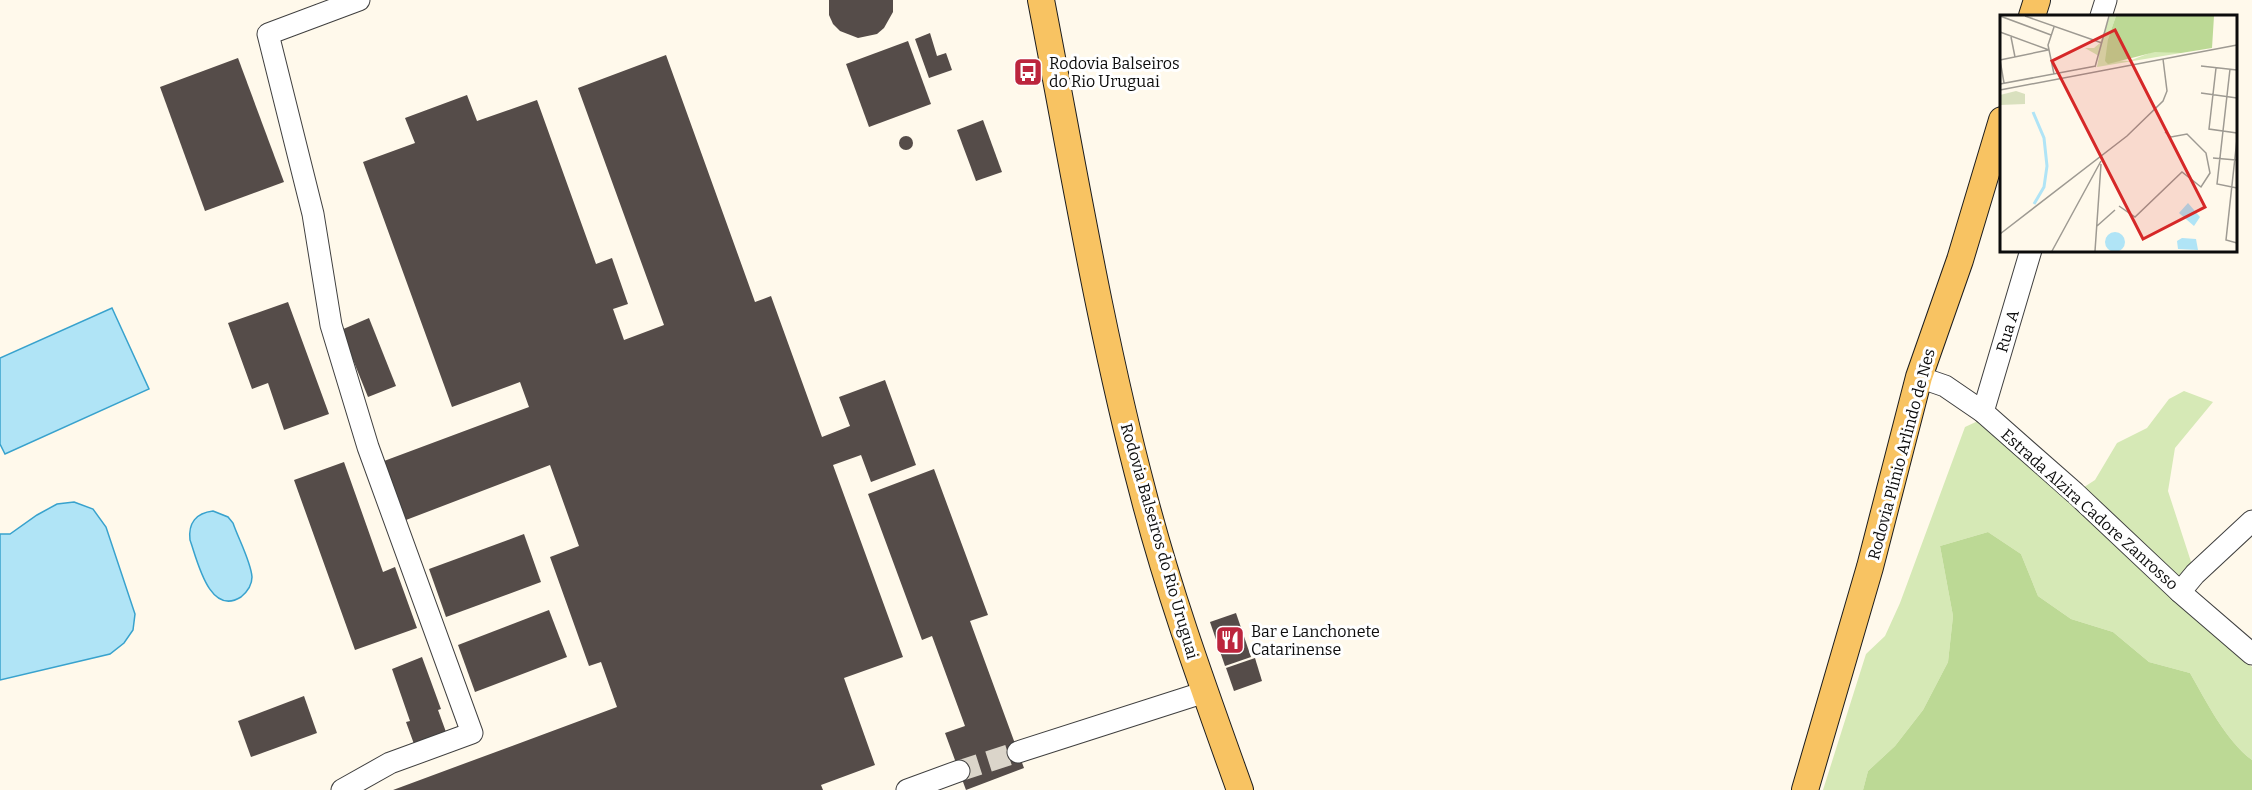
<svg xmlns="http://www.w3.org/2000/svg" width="2252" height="790" font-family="Bitter,serif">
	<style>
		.green { fill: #d6e9b6 }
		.forest { fill: #bcd995 }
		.water { fill: #b0e4f6; stroke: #38a2cd; stroke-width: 1.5 }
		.building { fill: #554c49 }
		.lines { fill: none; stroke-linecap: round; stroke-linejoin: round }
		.minor-tunnel { stroke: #dbd5ca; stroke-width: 21; stroke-dasharray: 21 10; stroke-linecap: butt }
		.minor-casing { stroke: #3f3f3f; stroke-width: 23 }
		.major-casing { stroke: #1d1d1d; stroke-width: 28 }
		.minor { stroke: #fff; stroke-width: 21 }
		.major { stroke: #f8c362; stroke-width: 26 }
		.labels { text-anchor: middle; stroke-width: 6; stroke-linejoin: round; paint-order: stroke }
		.poi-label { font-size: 16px; fill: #0c0c0c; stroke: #fff; text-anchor: start }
		.street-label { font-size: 16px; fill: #0c0c0c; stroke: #fff }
		.inset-river { fill: none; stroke: #b0e4f6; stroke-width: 3 }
		.inset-road { fill: none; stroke: #9e9a92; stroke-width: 1.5 }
		.view { fill: #d62828; fill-opacity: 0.15; stroke: #d62828; stroke-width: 3 }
		.inset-edge { fill: none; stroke: #0c0c0c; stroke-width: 3 }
	</style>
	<rect width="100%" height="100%" fill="#fff9eb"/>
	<!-- green -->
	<g class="green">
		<path d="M 2184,391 L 2213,402 L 2175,448 L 2168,491 L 2195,574 L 2180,592 L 2075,493 L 2095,480 L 2117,443 L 2147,428 L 2169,399 Z"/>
		<path d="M 1978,421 L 1992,424 L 2124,551 L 2252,667 L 2252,760 C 2226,741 2206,701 2190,673 L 2149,662 L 2113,632 L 2071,619 L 2038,596 L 2021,554 L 1988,532 L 1940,546 L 1953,616 L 1948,662 L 1923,710 L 1895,746 L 1868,771 L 1863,790 L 1823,790 L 1866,654 L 1885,636 L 1900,603 L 1965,427 Z"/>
	</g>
	<!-- forest -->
	<path class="forest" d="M 1988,532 L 2021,554 L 2038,596 L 2071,619 L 2113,632 L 2149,662 L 2190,673 C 2206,701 2226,741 2252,760 L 2252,790 L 1863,790 L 1868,771 L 1895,746 L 1923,710 L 1948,662 L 1953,616 L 1940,546 Z"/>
	<!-- water -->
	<g class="water">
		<path d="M 112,308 L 149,389 L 5,454 L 0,444 L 0,358 Z"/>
		<path d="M 74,502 L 93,509 L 106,527 L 135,614 L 133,630 L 124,643 L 110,654 L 0,680 L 0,534 L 10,534 L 37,515 L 57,504 Z"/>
		<path d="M 213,511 L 228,517 L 233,523 C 238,538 251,562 252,577 C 252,585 247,592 241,597 C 209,617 197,559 190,540 C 188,523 196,513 213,511 Z"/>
	</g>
	<!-- building -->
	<g class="building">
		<path d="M 829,0 L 893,0 L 893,12 L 884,28 L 877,34 L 858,38 L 840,31 L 833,24 L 829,15 Z"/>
		<path d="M 930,33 L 937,56 L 946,53 L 952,70 L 929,78 L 915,39 Z"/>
		<path d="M 908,41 L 931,104 L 869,127 L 846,64 Z"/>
		<path d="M 666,55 L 755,302 L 771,296 L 822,437 L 850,426 L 839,397 L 885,380 L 916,465 L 871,482 L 861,455 L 833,465 L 903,657 L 844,678 L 875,765 L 821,785 L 823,790 L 393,790 L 617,707 L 601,662 L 589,666 L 550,557 L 579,546 L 550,465 L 406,520 L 384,461 L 529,407 L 520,382 L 452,407 L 363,162 L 415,143 L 405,118 L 467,95 L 477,121 L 537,100 L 596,264 L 612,258 L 628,304 L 613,309 L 624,340 L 664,325 L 578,88 Z"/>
		<path d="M 238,58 L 284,182 L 205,211 L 160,87 Z"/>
		<path d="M 983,120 L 1002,172 L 976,181 L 957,130 Z"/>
		<circle cx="906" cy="143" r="7"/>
		<path d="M 288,302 L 329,414 L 284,430 L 268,383 L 252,389 L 228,323 Z"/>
		<path d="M 369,318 L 396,386 L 368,397 L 341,330 Z"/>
		<path d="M 344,462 L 383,572 L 395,567 L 417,628 L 355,650 L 294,480 Z"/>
		<path d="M 934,469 L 988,615 L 970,621 L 1024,768 L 966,790 L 945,733 L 965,726 L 932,636 L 922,640 L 868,494 Z"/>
		<path d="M 524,534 L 541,582 L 446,617 L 429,569 Z"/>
		<path d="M 549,610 L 567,657 L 475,692 L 458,645 Z"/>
		<path d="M 1236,613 L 1251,657 L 1225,666 L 1210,622 Z"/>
		<path d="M 422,657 L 441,709 L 438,710 L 446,732 L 414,744 L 406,722 L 410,721 L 392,669 Z"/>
		<path d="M 1255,658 L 1262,681 L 1234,691 L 1226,668 Z"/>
		<path d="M 304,696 L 317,733 L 251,757 L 238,721 Z"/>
	</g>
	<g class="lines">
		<!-- minor-tunnel -->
		<path class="minor-tunnel" d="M 959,771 L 1018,752"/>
		<!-- minor casing -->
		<g class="minor-casing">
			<g id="minor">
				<path d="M 2101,16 L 2106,0"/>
				<path d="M 1919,377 L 1945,386 L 1983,412 L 2075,493 L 2180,592 L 2252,654"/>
				<path d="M 1983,412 L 2031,250"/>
				<path d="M 2180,592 L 2195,574 L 2252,521"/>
				<path d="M 1018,752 L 1205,692"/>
				<path d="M 342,790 L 390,763 L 472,733 L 368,447 L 331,325 L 313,214 L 268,34 L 359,0"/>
				<path d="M 907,790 L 959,771"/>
			</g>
		</g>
		<!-- major casing -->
		<g class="major-casing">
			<g id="major">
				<path d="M 1041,0 C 1073,165 1100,331 1143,493 C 1169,594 1205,692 1240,790"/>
				<path d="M 2032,16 L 2037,0"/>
				<path d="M 1805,790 L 1870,567 L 1919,377 L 1960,260 L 2002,120"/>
			</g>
		</g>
		<!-- minor -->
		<use href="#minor" class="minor"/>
		<!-- major -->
		<use href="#major" class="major"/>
	</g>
	<!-- icons -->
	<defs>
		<g id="bus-square" transform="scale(1.5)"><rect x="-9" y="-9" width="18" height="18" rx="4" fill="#bc253d" stroke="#fff"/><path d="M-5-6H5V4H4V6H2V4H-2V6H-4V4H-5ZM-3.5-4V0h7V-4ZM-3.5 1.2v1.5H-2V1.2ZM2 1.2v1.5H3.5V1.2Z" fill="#fff"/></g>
		<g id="restaurant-square" transform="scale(1.5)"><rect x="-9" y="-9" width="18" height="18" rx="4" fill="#bc253d" stroke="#fff"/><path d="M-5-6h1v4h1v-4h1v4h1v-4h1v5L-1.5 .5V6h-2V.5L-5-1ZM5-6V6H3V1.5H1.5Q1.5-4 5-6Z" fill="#fff"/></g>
	</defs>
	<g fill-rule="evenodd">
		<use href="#bus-square" x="1028" y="72"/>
		<use href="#restaurant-square" x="1230" y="640"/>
	</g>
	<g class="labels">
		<!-- poi labels -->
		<g class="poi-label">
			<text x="1049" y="69">Rodovia Balseiros<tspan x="1049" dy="18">do Rio Uruguai</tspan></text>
			<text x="1251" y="637">Bar e Lanchonete<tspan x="1251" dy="18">Catarinense</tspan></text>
		</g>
		<!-- street labels -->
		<g class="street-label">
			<text transform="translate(2007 331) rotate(-73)" y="6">Rua A</text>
			<text transform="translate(1901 454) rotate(-75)" y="6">Rodovia Plínio Arlindo de Nes</text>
			<text transform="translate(2090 509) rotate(42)" y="6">Estrada Alzira Cadore Zanrosso</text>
			<text transform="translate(1160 541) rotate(74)" y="6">Rodovia Balseiros do Rio Uruguai</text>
		</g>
	</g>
	<!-- overview -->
	<g transform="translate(2000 15)">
		<rect width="237" height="237" fill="#fff9eb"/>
		<path d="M 110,1 L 116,1 L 108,24 L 108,39 L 113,45 L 129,46 L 155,36 L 181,38 L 97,52 L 99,41 L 85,33 L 94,33 L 100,28 Z" fill="#d6e9b6"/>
		<path d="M 116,1 L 214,1 L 212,33 L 181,38 L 155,37 L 108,49 L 105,46 L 108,24 Z" fill="#bcd995"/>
		<path d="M 16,76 L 25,79 L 25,89 L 0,90 L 0,80 Z" fill="#d9e0be"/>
		<path d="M 188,188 L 200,202 L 194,211 L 179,198 ZM105 227a10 10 0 1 1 20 0a10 10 0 1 1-20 0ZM 182,223 L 196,224 L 198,235 L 178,234 L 177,226 Z" fill="#b0e4f6"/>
		<path class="inset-river" d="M 33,97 L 44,123 L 47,151 L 44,172 L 34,189"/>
		<path class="inset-road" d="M 0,1 L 51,20M 25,1 L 102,28M 54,12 L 48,30 L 54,59M 0,17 L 49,35M 11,22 L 15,42M 0,45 L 48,35M 0,45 L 4,68M 201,51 L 237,55M 95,52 L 109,1M 216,53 L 209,114 L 237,118M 230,54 L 217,169 L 237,173M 0,69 L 96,51M 0,75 L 237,30M 201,78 L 237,83M 237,124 L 226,225 L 237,228M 213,143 L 236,145M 119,191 L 135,202 L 182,157 L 201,172 L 210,158 L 206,138 L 187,119 L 171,122 L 165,117M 97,211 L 115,195M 0,219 L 127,121 L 163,86 L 167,76 L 163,44M 52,236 L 101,146M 95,236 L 101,149"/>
		<path class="view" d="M 115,15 L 205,192 L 143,224 L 52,46 Z"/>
		<rect width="237" height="237" class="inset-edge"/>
	</g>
</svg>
